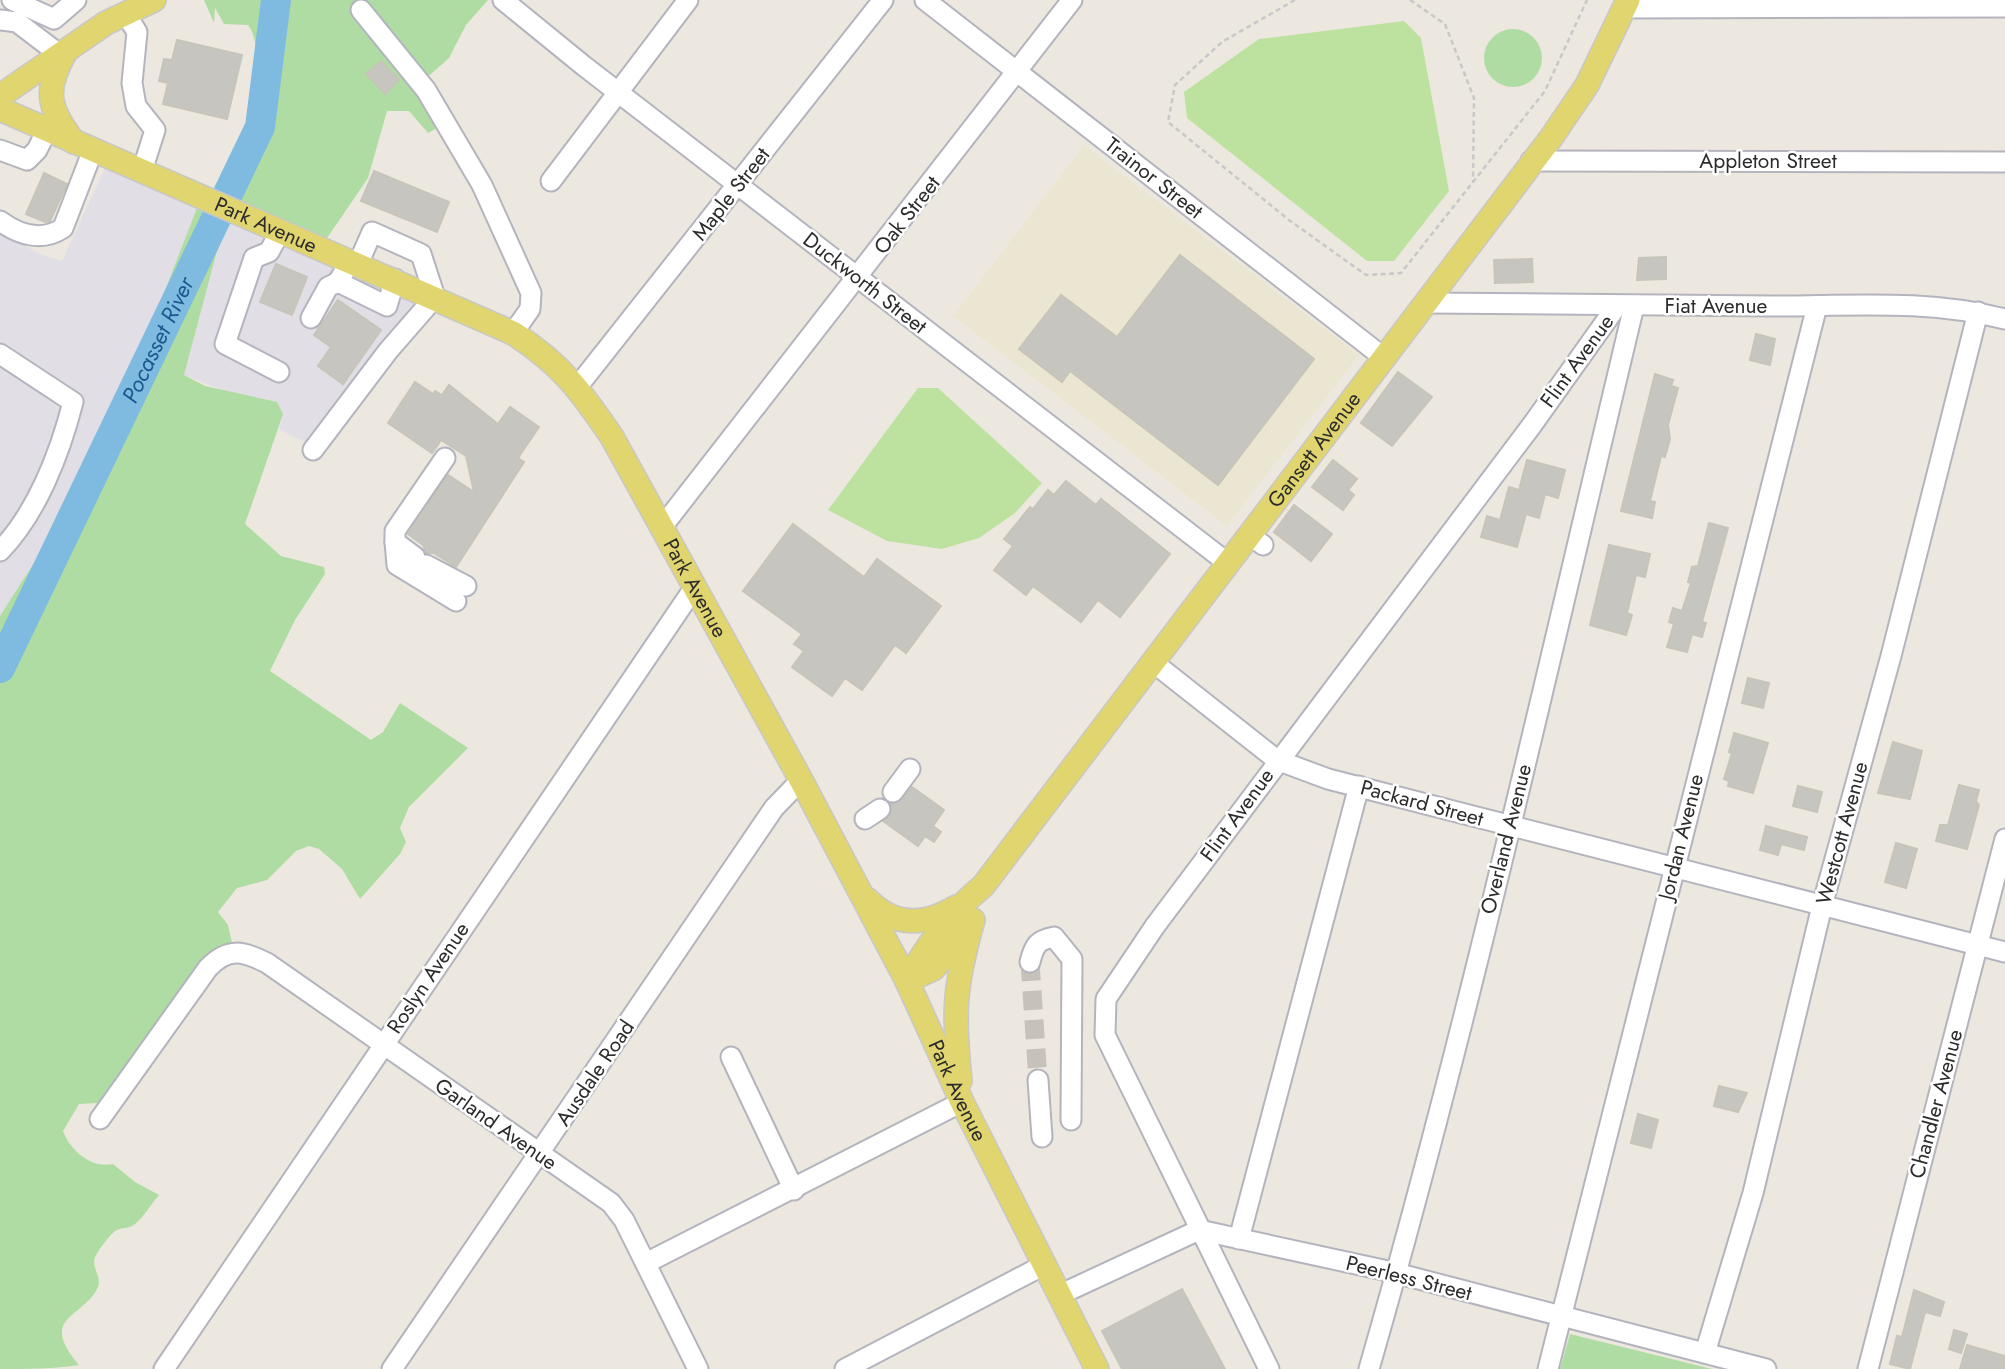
<svg xmlns="http://www.w3.org/2000/svg" width="2005" height="1369" font-family="Jost,sans-serif">
	<style>
		.industrial { fill: #e1dfe5 }
		.education { fill: #ebe6d1 }
		.green { fill: #afdca2 }
		.pitch { fill: #bde29f }
		.lines { fill: none; stroke-linecap: round; stroke-linejoin: round }
		.river { stroke: #7fbbe1; stroke-width: 30 }
		.building { fill: #c7c5bf; stroke: #c7c4b9; stroke-width: 2 }
		.minor-tunnel { stroke: #c6c2bb; stroke-width: 19; stroke-dasharray: 19 10; stroke-linecap: butt }
		.minor-casing { stroke: #b3b4be; stroke-width: 23 }
		.major-casing { stroke: #c8c8c8; stroke-width: 26 }
		.path { stroke: #c8c8c8; stroke-width: 2.5; stroke-dasharray: 5 3.5; stroke-linecap: butt }
		.minor { stroke: #fff; stroke-width: 19 }
		.major { stroke: #e1d56f; stroke-width: 23 }
		.labels { text-anchor: middle; stroke-width: 5; stroke-linejoin: round; paint-order: stroke }
		.street-label { font-size: 21px; fill: #2c2c2c; stroke: #fff }
		.water-label { font-size: 23px; font-style: italic; fill: #1d598e; stroke: #fff }
	</style>
	<rect width="100%" height="100%" fill="#ece8df"/>
	<!-- industrial -->
	<g class="industrial">
		<path d="M 108,162 L 200,200 L 121,404 L 65,514 L 0,616 L 0,232 L 40,254 L 62,261 Z"/>
		<path d="M 231,219 L 433,294 L 312,446 L 279,429 L 283,414 L 184,375 L 217,251 Z"/>
	</g>
	<!-- education -->
	<path class="education" d="M 1084,145 L 1359,355 L 1227,526 L 953,316 Z"/>
	<!-- green -->
	<g class="green">
		<path d="M 204,0 L 488,0 L 466,25 L 449,58 L 423,81 L 441,126 L 428,133 L 409,111 L 387,111 L 368,178 L 323,244 L 231,219 L 217,251 L 184,375 L 205,386 L 277,402 L 283,414 L 245,524 L 281,556 L 324,567 L 325,574 L 295,620 L 270,671 L 371,740 L 383,732 L 400,703 L 468,748 L 409,807 L 400,828 L 406,842 L 400,854 L 360,899 L 342,869 L 319,849 L 309,846 L 296,851 L 267,880 L 237,888 L 218,912 L 228,925 L 234,952 L 221,956 L 115,1102 L 79,1104 L 63,1131 C 70,1150 91,1169 113,1164 L 135,1182 L 159,1195 C 151,1204 144,1217 135,1224 C 130,1229 121,1227 115,1231 C 109,1236 99,1249 95,1257 C 91,1267 102,1277 98,1287 C 84,1318 37,1316 79,1365 C 55,1369 27,1369 0,1369 L 0,616 L 65,514 L 121,404 L 200,200 L 210,202 L 228,162 L 244,160 L 260,145 C 240,117 269,52 248,25 L 224,24 L 215,8 L 214,23 Z"/>
		<circle cx="1513" cy="58" r="29"/>
		<path d="M 1570,1334 L 1712,1369 L 1560,1369 Z"/>
	</g>
	<!-- pitch -->
	<g class="pitch">
		<path d="M 1404,21 L 1421,38 L 1449,191 L 1394,261 L 1367,261 L 1187,118 L 1184,92 L 1259,39 Z"/>
		<path d="M 918,388 L 938,388 L 1042,483 L 1015,513 L 979,538 L 942,549 L 887,541 L 828,510 Z"/>
	</g>
	<g class="lines">
		<!-- river -->
		<path class="river" id="s1" d="M 0,668 L 260,127 L 276,0"/>
	</g>
	<!-- building -->
	<g class="building">
		<path d="M 177,40 L 242,55 L 227,119 L 163,104 L 168,83 L 159,81 L 164,59 L 172,60 Z"/>
		<path d="M 381,61 L 399,80 L 385,94 L 366,74 Z"/>
		<path d="M 374,171 L 449,202 L 437,232 L 361,201 Z"/>
		<path d="M 44,173 L 67,184 L 50,221 L 45,222 L 26,214 Z"/>
		<path d="M 1180,255 L 1314,359 L 1218,485 L 1070,371 L 1062,382 L 1019,349 L 1061,295 L 1117,337 Z"/>
		<path d="M 1666,257 L 1666,279 L 1637,280 L 1639,258 Z"/>
		<path d="M 1532,259 L 1533,282 L 1495,283 L 1494,260 Z"/>
		<path d="M 276,264 L 307,277 L 292,315 L 260,302 Z"/>
		<path d="M 338,300 L 381,330 L 343,384 L 318,366 L 331,347 L 314,335 Z"/>
		<path d="M 1756,334 L 1775,339 L 1770,365 L 1750,360 Z"/>
		<path d="M 1398,372 L 1432,397 L 1392,446 L 1361,423 Z"/>
		<path d="M 1655,374 L 1673,380 L 1671,386 L 1678,388 L 1668,425 L 1670,439 L 1665,457 L 1661,456 L 1650,501 L 1655,502 L 1652,518 L 1621,511 Z"/>
		<path d="M 415,382 L 433,394 L 435,391 L 442,395 L 449,385 L 498,424 L 510,407 L 539,427 L 518,458 L 524,462 L 456,567 L 434,553 L 426,553 L 423,545 L 408,534 L 448,475 L 474,492 L 466,456 L 441,440 L 432,453 L 388,423 Z"/>
		<path d="M 1333,460 L 1357,479 L 1348,490 L 1354,495 L 1343,510 L 1312,487 Z"/>
		<path d="M 1527,460 L 1565,470 L 1558,498 L 1545,494 L 1539,518 L 1526,514 L 1517,547 L 1481,537 L 1487,516 L 1500,520 L 1509,487 L 1519,490 Z"/>
		<path d="M 1066,481 L 1096,505 L 1101,499 L 1170,554 L 1120,617 L 1098,600 L 1081,622 L 1033,586 L 1026,595 L 994,570 L 1013,546 L 1004,539 L 1030,507 L 1033,509 L 1048,490 L 1054,495 Z"/>
		<path d="M 1294,505 L 1332,534 L 1311,561 L 1274,532 Z"/>
		<path d="M 1709,523 L 1728,528 L 1702,622 L 1706,623 L 1702,637 L 1692,634 L 1687,652 L 1667,647 L 1674,624 L 1669,622 L 1673,608 L 1682,611 L 1691,583 L 1688,582 L 1692,567 L 1698,566 Z"/>
		<path d="M 793,524 L 864,577 L 877,559 L 941,606 L 906,653 L 895,645 L 862,690 L 845,678 L 832,696 L 792,667 L 804,651 L 794,644 L 802,634 L 743,591 Z"/>
		<path d="M 1609,545 L 1650,554 L 1645,577 L 1636,575 L 1627,613 L 1632,615 L 1626,635 L 1590,625 Z"/>
		<path d="M 1748,678 L 1769,683 L 1763,708 L 1742,703 Z"/>
		<path d="M 1734,733 L 1768,743 L 1753,793 L 1728,786 L 1729,781 L 1724,779 L 1732,753 L 1729,752 Z"/>
		<path d="M 1893,742 L 1922,751 L 1910,799 L 1878,793 Z"/>
		<path d="M 1959,785 L 1979,790 L 1976,801 L 1979,805 L 1967,849 L 1936,841 L 1940,825 L 1948,825 Z"/>
		<path d="M 1798,786 L 1822,792 L 1817,812 L 1793,806 Z"/>
		<path d="M 912,787 L 944,810 L 933,826 L 941,832 L 934,842 L 925,836 L 918,846 L 883,821 L 891,814 L 891,804 L 902,800 Z"/>
		<path d="M 1766,826 L 1807,837 L 1804,850 L 1781,844 L 1778,855 L 1760,850 Z"/>
		<path d="M 1896,843 L 1917,849 L 1906,888 L 1885,882 Z"/>
		<path d="M 1719,1086 L 1747,1093 L 1738,1112 L 1714,1106 Z"/>
		<path d="M 1638,1114 L 1658,1120 L 1651,1148 L 1631,1143 Z"/>
		<path d="M 1182,1289 L 1225,1369 L 1122,1369 L 1102,1331 Z"/>
		<path d="M 1914,1290 L 1944,1302 L 1940,1316 L 1925,1312 L 1910,1369 L 1890,1364 L 1897,1336 L 1902,1337 Z"/>
		<path d="M 1954,1330 L 1967,1334 L 1961,1353 L 1949,1349 Z"/>
		<path d="M 1967,1345 L 2005,1356 L 2005,1369 L 1960,1369 Z"/>
	</g>
	<g class="lines">
		<!-- minor-tunnel -->
		<path class="minor-tunnel" d="M 1030,962 L 1038,1080"/>
		<!-- minor casing -->
		<g class="minor-casing">
			<g id="minor">
				<path d="M 12,0 L 54,19 L 76,0"/>
				<path d="M 503,0 L 584,66 L 1229,564"/>
				<path d="M 925,0 L 1383,357"/>
				<path d="M 1624,8 L 2005,7"/>
				<path d="M 361,10 L 426,90 L 482,185 L 531,293 L 530,309 L 513,333"/>
				<path d="M 125,13 L 137,32 L 132,83 L 136,106 L 155,130 L 142,171"/>
				<path d="M 0,20 L 17,22 L 59,54"/>
				<path d="M 0,150 L 27,160 L 37,150 L 47,130"/>
				<path d="M 1531,161 L 2005,162"/>
				<path d="M 551,181 L 688,0"/>
				<path d="M 0,221 C 19,235 42,242 63,228 L 93,150"/>
				<path d="M 351,260 L 338,282 L 387,306 L 395,279"/>
				<path d="M 1425,303 C 1540,305 1656,306 1772,306 C 1851,306 1927,299 2005,319"/>
				<path d="M 311,318 L 328,287 L 338,282"/>
				<path d="M 0,354 L 73,402 C 60,453 37,513 0,551"/>
				<path d="M 279,372 L 225,344 L 254,258 L 269,252 L 281,230"/>
				<path d="M 578,386 L 883,0"/>
				<path d="M 313,450 L 388,351 L 435,297 L 421,254 L 372,232 L 358,264"/>
				<path d="M 662,527 L 1072,0"/>
				<path d="M 1250,535 L 1263,545"/>
				<path d="M 395,542 L 397,565 L 456,601"/>
				<path d="M 415,557 L 395,542 L 395,531 L 445,458"/>
				<path d="M 426,565 L 466,586"/>
				<path d="M 1154,663 L 1277,760 L 1328,779 L 2005,952"/>
				<path d="M 893,792 L 910,769"/>
				<path d="M 865,819 L 880,809"/>
				<path d="M 1030,962 C 1034,946 1037,940 1054,937 L 1072,959 L 1071,1120"/>
				<path d="M 731,1057 L 794,1190"/>
				<path d="M 1038,1080 L 1042,1137"/>
				<path d="M 100,1119 L 208,968 C 228,947 243,951 267,963 L 611,1203 L 624,1220 L 698,1369"/>
				<path d="M 1239,1239 L 1359,786"/>
				<path d="M 646,1263 L 962,1102"/>
				<path d="M 1059,1295 L 1199,1230 L 1388,1271 L 1766,1369"/>
				<path d="M 1705,1353 L 1753,1193 L 1822,906 L 1891,656 L 1978,312"/>
				<path d="M 164,1369 L 694,588"/>
				<path d="M 392,1369 L 774,808 L 801,780"/>
				<path d="M 845,1369 L 1044,1265"/>
				<path d="M 1269,1369 L 1105,1035 L 1106,999 L 1155,926 L 1532,425 L 1616,307"/>
				<path d="M 1369,1369 C 1470,1018 1549,661 1634,306"/>
				<path d="M 1548,1369 L 1817,306"/>
				<path d="M 1868,1369 L 2005,839"/>
			</g>
		</g>
		<!-- major casing -->
		<g class="major-casing">
			<g id="major">
				<path d="M 66,51 C 44,90 47,107 74,142"/>
				<path d="M 0,96 L 106,23 L 154,0"/>
				<path id="s2" d="M 0,109 L 513,333 C 562,365 580,390 612,437 L 801,780 L 907,981 L 962,1102 L 1097,1369"/>
				<path d="M 868,900 C 894,927 925,926 956,907"/>
				<path id="s3" d="M 907,981 C 927,945 951,912 983,886 L 1551,138 L 1587,85 L 1628,0"/>
				<path d="M 907,981 L 933,969 L 965,933"/>
				<path d="M 960,1081 C 953,1013 954,987 973,920"/>
			</g>
		</g>
		<!-- path -->
		<g class="path">
			<path d="M 1295,0 L 1222,42 L 1175,85 L 1168,122 L 1289,220 L 1366,275 L 1401,273 L 1545,91 L 1587,0"/>
			<path d="M 1410,0 L 1445,24 L 1474,98 L 1473,183"/>
		</g>
		<!-- minor -->
		<use href="#minor" class="minor"/>
		<!-- major -->
		<use href="#major" class="major"/>
	</g>
	<g class="labels">
		<!-- street labels -->
		<g class="street-label">
			<text x="1768" y="168">Appleton Street</text>
			<text transform="translate(1154 178) rotate(38)" y="7">Trainor Street</text>
			<text transform="translate(731 194) rotate(-52)" y="7">Maple Street</text>
			<text transform="translate(907 215) rotate(-52)" y="7">Oak Street</text>
			<text dy="7" stroke="none"><textPath href="#s2" startOffset="290">Park Avenue</textPath></text>
			<text transform="translate(865 283) rotate(38)" y="7">Duckworth Street</text>
			<text x="1716" y="313">Fiat Avenue</text>
			<text transform="translate(1577 361) rotate(-54)" y="7">Flint Avenue</text>
			<text dy="7" stroke="none"><textPath href="#s3" startOffset="670">Gansett Avenue</textPath></text>
			<text dy="7" stroke="none"><textPath href="#s2" startOffset="877">Park Avenue</textPath></text>
			<text transform="translate(1422 803) rotate(15)" y="7">Packard Street</text>
			<text transform="translate(1237 815) rotate(-54)" y="7">Flint Avenue</text>
			<text transform="translate(1842 833) rotate(-75)" y="7">Westcott Avenue</text>
			<text transform="translate(1681 837) rotate(-76)" y="7">Jordan Avenue</text>
			<text transform="translate(1506 839) rotate(-76)" y="7">Overland Avenue</text>
			<text transform="translate(428 978) rotate(-56)" y="7">Roslyn Avenue</text>
			<text transform="translate(595 1073) rotate(-56)" y="7">Ausdale Road</text>
			<text dy="7" stroke="none"><textPath href="#s2" startOffset="1444">Park Avenue</textPath></text>
			<text transform="translate(1936 1104) rotate(-75)" y="7">Chandler Avenue</text>
			<text transform="translate(496 1124) rotate(35)" y="7">Garland Avenue</text>
			<text transform="translate(1409 1278) rotate(14)" y="7">Peerless Street</text>
		</g>
		<!-- water labels -->
		<g class="water-label">
			<text dy="8" stroke="none"><textPath href="#s1" startOffset="364">Pocasset River</textPath></text>
		</g>
	</g>
</svg>
